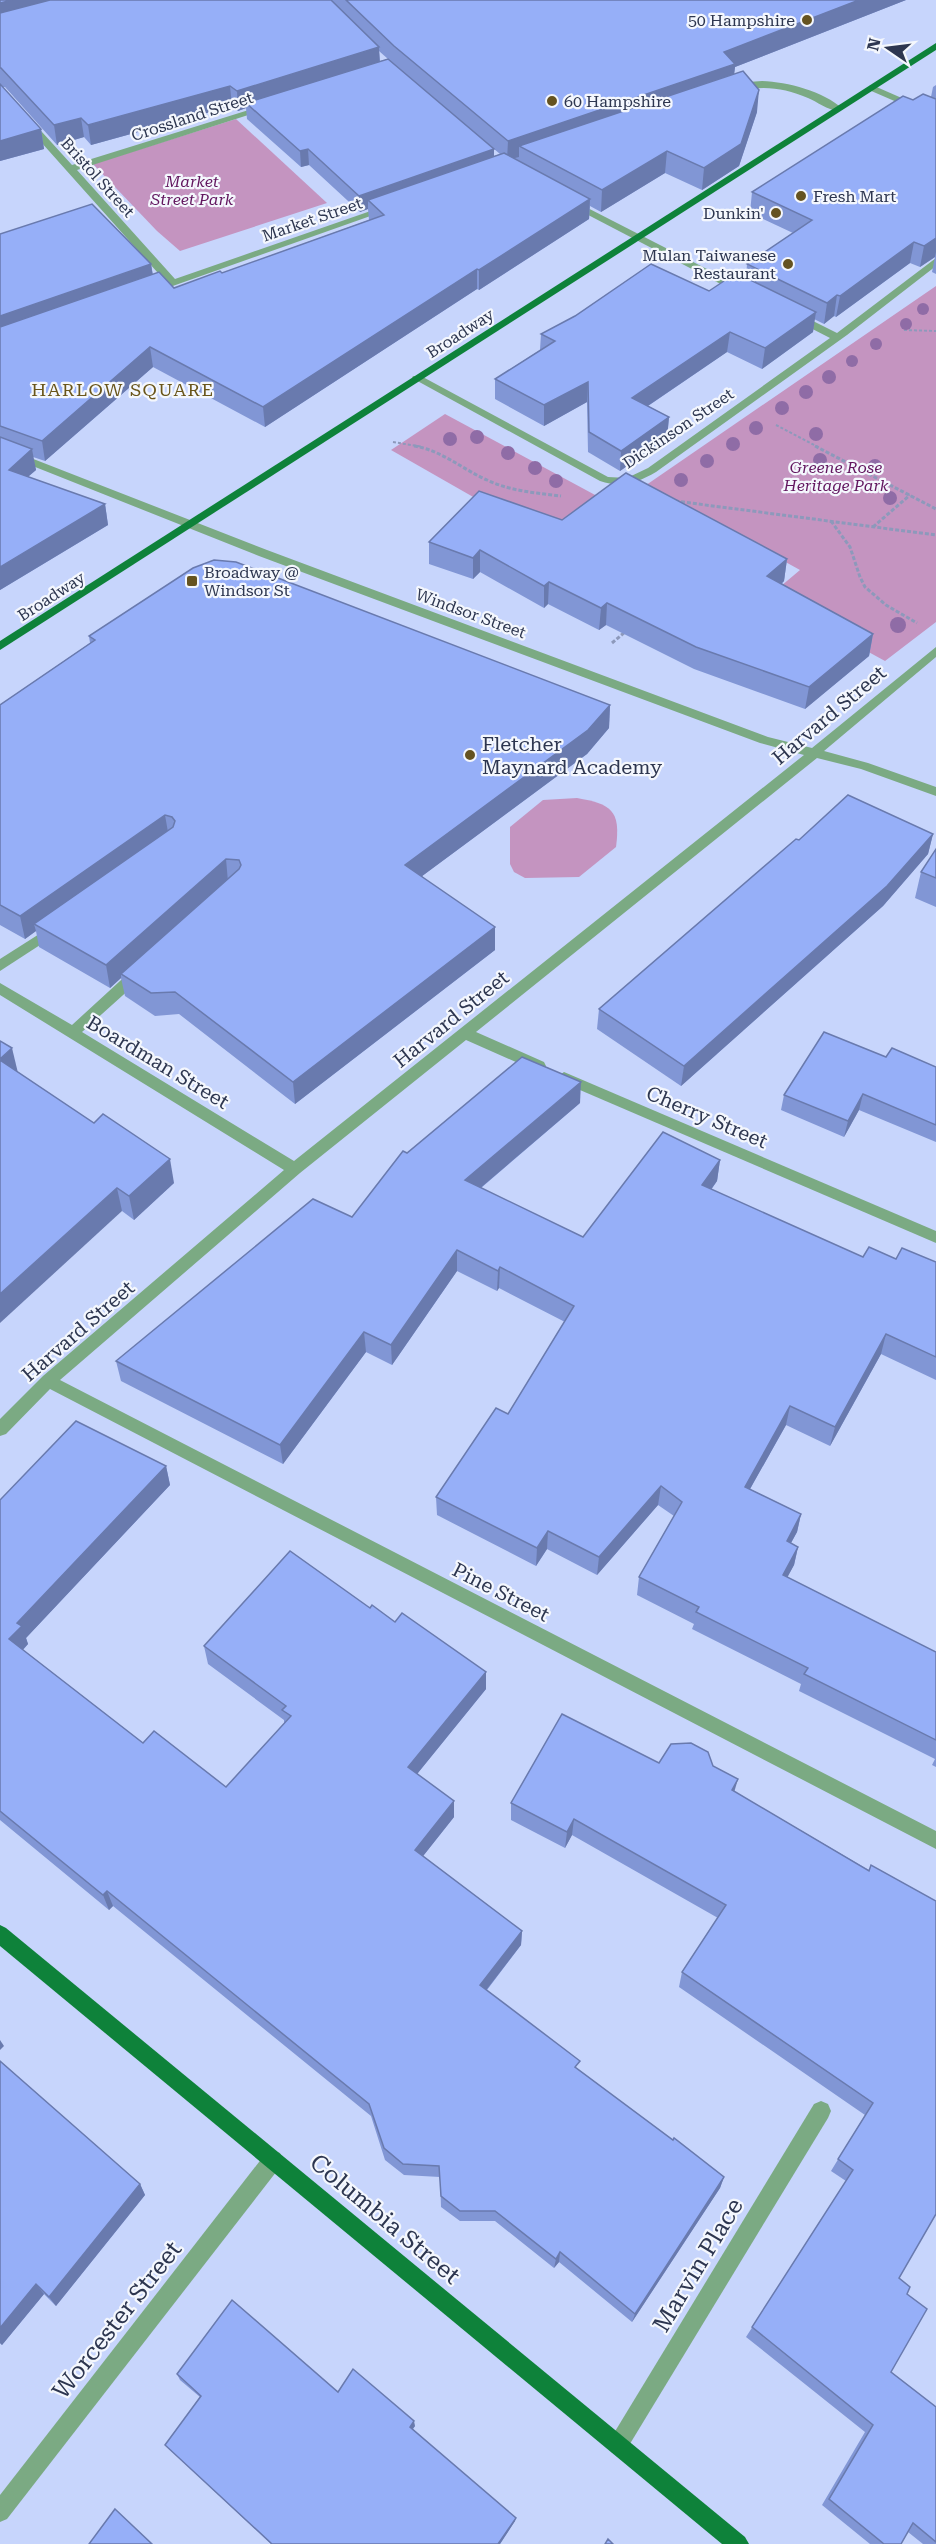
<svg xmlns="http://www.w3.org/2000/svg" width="936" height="2544" font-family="'Roboto Serif',serif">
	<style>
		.green { fill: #c494c0 }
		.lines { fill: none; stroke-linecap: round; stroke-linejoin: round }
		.path-far1 { stroke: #8d99bb; stroke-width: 2; stroke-dasharray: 3 2; stroke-linecap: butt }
		.path { stroke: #8d99bb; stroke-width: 3; stroke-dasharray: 4 2; stroke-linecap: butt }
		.minor { fill: #7baa83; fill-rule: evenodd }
		.major { fill: #0e823a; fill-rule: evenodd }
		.tree { fill: #8f6ca6 }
		.wall { fill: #8196d5; fill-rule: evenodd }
		.shaded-wall { fill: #697aae }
		.building { fill: #96aff8; stroke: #697aae; stroke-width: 1.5 }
		.poi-dot { fill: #655321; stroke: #f4f7fd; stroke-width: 2 }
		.labels { text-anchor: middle; stroke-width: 4.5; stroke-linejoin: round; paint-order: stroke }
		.far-poi-label { font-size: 16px; fill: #2d3650; stroke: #f4f7fd; text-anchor: end }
		.far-street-label { font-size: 16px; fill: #2d3650; stroke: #f4f7fd }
		.far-park-label { font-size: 16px; font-style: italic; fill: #62165f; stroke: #f4f7fd }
		.far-neighbourhood-label { font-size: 18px; letter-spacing: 1.5px; fill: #69551a; stroke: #f4f7fd }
		.street-label { font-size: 20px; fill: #2d3650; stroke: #f4f7fd }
		.poi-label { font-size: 20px; fill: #2d3650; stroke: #f4f7fd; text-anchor: start }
		.near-street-label { font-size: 24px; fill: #2d3650; stroke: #f4f7fd }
	</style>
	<rect width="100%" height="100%" fill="#c7d5fc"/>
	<!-- green -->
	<g class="green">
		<path d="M 236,119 L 327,203 L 180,251 L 157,231 L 93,164 Z"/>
		<path d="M 936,286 L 936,622 L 885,661 L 768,597 L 800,570 L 744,539 L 552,542 L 391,450 L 445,414 L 597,496 L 636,492 Z"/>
		<path d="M 577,798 C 611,804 621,810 616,847 L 579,877 L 525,878 L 514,872 L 510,864 L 510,827 L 543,800 Z"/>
	</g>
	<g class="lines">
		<!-- path-far1 -->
		<g class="path-far1">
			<path d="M 904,330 L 936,331"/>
			<path d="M 776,425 L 818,447"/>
			<path d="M 393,442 L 423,447"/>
		</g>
		<!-- path -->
		<g class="path">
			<path d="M 414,446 C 441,450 462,469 487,480 C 510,491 536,493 561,496"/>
			<path d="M 815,446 L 936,509"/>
			<path d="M 675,501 L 936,535"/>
			<path d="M 831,521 L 850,547 L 860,577 L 865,587 L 886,605 L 917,623"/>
			<path d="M 873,527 L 910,495"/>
			<path d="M 612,643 L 625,632"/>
		</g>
		<!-- minor -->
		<g class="minor">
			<path d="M 762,81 C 788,82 823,91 843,109 C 834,115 818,102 808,98 C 783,87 761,85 734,92 L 729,89 L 748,82 Z"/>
			<path d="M 872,85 L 936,113 L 936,119 L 869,90 L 869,86 Z"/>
			<path d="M 262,106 L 270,108 L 77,170 L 175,279 L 385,206 L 393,208 L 153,293 L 149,292 L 149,288 L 166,282 L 24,123 L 32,121 L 72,165 Z"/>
			<path d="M 572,200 L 744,288 L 745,290 L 736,292 L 569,205 L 567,203 Z"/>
			<path d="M 936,258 L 936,266 L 847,335 L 656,472 C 637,483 621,488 600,481 L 412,378 L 413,376 L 421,376 L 608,477 L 627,478 L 648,468 L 830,338 L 793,319 L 793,315 L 801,315 L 837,333 Z"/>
			<path d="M 0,446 L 267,550 L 768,737 L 812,748 L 936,647 L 936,657 L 824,751 L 868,763 L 936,787 L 936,796 L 861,769 L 817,758 L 476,1032 L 544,1062 L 546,1066 L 544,1070 L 534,1070 L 466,1040 L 300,1173 L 60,1380 L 936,1831 L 936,1849 L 50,1389 L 6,1434 L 0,1436 L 0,1419 L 43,1376 L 284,1170 L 0,995 L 0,983 L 72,1025 L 132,970 L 142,970 L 144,974 L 142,978 L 82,1032 L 294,1161 L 804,755 L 760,743 L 259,556 L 0,453 Z"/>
			<path d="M 55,924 L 62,929 L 60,932 L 0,971 L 0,959 Z"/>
			<path d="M 564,1072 L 936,1231 L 936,1243 L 559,1081 L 557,1077 Z"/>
			<path d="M 821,2101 L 828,2104 L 831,2111 L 828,2118 L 625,2452 L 618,2455 L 611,2452 L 608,2445 L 611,2438 L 814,2104 Z"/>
			<path d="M 273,2150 L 280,2153 L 283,2160 L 280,2167 L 7,2519 L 0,2522 L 0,2495 L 266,2153 Z"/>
		</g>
		<!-- major -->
		<g class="major">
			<path d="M 936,43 L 936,50 L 0,650 L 0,641 Z"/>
			<path d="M 0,1925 L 6,1928 L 745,2537 L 749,2544 L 722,2544 L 0,1946 Z"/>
		</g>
	</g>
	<!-- trees -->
	<g class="tree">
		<circle cx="923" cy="309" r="6"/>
		<circle cx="906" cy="324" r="6"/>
		<circle cx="876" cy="344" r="6"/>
		<circle cx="852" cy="361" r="6"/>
		<circle cx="829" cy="377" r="7"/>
		<circle cx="806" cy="392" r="7"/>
		<circle cx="782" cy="408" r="7"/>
		<circle cx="756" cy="428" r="7"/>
		<circle cx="816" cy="434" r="7"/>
		<circle cx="477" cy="437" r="7"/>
		<circle cx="450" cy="439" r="7"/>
		<circle cx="733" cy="444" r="7"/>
		<circle cx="508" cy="453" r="7"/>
		<circle cx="820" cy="460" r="7"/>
		<circle cx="707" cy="461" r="7"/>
		<circle cx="875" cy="466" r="7"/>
		<circle cx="535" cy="468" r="7"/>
		<circle cx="681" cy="480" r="7"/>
		<circle cx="556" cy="481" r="7"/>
		<circle cx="890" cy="498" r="7"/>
		<circle cx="898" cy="625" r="8"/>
	</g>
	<!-- wall -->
	<g class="wall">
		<path d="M 0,0 L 906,0 L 735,67 L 734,74 L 757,112 L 739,166 L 702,190 L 665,173 L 601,212 L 590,206 L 589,219 L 479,290 L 477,289 L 265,427 L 153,367 L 45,461 L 33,457 L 36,470 L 28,477 L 105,504 L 108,525 L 0,590 L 0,234 L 151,264 L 153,275 L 174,288 L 222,273 L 369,220 L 368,209 L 360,212 L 309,165 L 301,167 L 247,119 L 246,108 L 238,111 L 232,106 L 91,145 L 84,137 L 57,145 L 5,87 L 2,87 L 41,129 L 44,149 L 0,161 ZM 379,51 L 388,59 L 380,61 ZM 487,143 L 500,154 L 494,156 Z"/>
		<path d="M 936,85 L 936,274 L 932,272 L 935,257 L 920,267 L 910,263 L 836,317 L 834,316 L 824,324 L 814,319 L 813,332 L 762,369 L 727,352 L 648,406 L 669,417 L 667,438 L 620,471 L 588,452 L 587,402 L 544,426 L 495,399 L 495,379 L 540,350 L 541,334 L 709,291 L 746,277 L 747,264 L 793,233 L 750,213 L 752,192 L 913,100 L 931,97 L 933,87 Z"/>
		<path d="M 562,520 L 787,559 L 784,581 L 782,584 L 873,634 L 869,656 L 805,709 L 694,669 L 606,625 L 599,630 L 548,604 L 544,608 L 480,572 L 473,579 L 429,564 L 429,542 Z"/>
		<path d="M 89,636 L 610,705 L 609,728 L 587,754 L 422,876 L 495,950 L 295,1104 L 179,1014 L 155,1016 L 125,996 L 121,978 L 110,988 L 39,947 L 36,931 L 25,939 L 0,925 L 0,705 L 90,643 Z"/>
		<path d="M 933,834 L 928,854 L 883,906 L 681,1086 L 597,1029 L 599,1009 L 799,840 Z"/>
		<path d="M 936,849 L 936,907 L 915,898 L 921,872 Z"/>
		<path d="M 886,1057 L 936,1067 L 936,1142 L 859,1110 L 844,1137 L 781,1110 L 784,1095 Z"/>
		<path d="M 18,1072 L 174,1183 L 134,1220 L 122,1211 Z"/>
		<path d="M 580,1103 L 481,1188 L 583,1237 L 720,1160 L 717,1181 L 711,1190 L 863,1257 L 896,1259 L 936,1262 L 936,1380 L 881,1354 L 830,1446 L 786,1425 L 750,1489 L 801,1514 L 797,1532 L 791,1543 L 798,1547 L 794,1565 L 787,1577 L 936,1652 L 936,1767 L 932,1765 L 935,1759 L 799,1691 L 801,1684 L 692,1629 L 694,1624 L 637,1595 L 639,1577 L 674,1516 L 658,1505 L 597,1575 L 547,1549 L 536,1566 L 437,1515 L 436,1497 L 508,1414 L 565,1322 L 499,1288 L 497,1291 L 457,1271 L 392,1365 L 366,1352 L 283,1464 L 121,1381 L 116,1361 L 352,1217 L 407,1153 Z"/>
		<path d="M 166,1466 L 170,1485 L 26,1638 L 28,1644 L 23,1650 L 143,1743 L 226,1787 L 284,1724 L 284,1720 L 208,1664 L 204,1646 L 370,1608 L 486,1672 L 486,1689 L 417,1774 L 454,1817 L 423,1856 L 522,1931 L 521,1945 L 487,1990 L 578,2070 L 673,2140 L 724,2177 L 720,2188 L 632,2322 L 559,2262 L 554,2268 L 495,2221 L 460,2221 L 441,2207 L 440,2177 L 404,2175 L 385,2160 L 371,2116 L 113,1906 L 109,1910 L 0,1820 L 0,1500 Z"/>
		<path d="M 659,1763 L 735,1792 L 869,1870 L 899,2278 L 907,2294 L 891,2372 L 936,2407 L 936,2544 L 923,2544 L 908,2532 L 901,2544 L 870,2544 L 822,2505 L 865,2432 L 746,2337 L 846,2181 L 831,2171 L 865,2115 L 679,1987 L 682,1972 L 718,1918 L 572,1835 L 565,1848 L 511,1820 L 511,1803 Z"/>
		<path d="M 0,2061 L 140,2184 L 145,2195 L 56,2306 L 44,2294 L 2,2345 L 0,2343 Z"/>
		<path d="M 177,2374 L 338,2392 L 415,2426 L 413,2429 L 515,2521 L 500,2544 L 271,2544 L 165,2445 L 200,2397 L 180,2380 Z"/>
	</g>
	<!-- shaded-wall -->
	<g class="shaded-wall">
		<path d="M 12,0 L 93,0 L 0,23 L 0,3 Z"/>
		<path d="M 859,0 L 906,0 L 735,67 L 733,84 L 519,146 L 519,157 L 507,160 L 508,141 L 724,52 Z"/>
		<path d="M 379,47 L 380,67 L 246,103 L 246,108 L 238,111 L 237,91 Z"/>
		<path d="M 230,86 L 232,106 L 91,145 L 88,125 Z"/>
		<path d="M 759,90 L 757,112 L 739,166 L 702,190 L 704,168 Z"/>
		<path d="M 81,118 L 84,137 L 57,145 L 54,125 Z"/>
		<path d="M 41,129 L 44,149 L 0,161 L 0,141 Z"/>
		<path d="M 308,149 L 309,165 L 301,167 L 300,151 Z"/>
		<path d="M 494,149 L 494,165 L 368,200 L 368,209 L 360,212 L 359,196 Z"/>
		<path d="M 667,151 L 665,173 L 601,212 L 602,190 Z"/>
		<path d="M 590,199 L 589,219 L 479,290 L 479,270 Z"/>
		<path d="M 936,238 L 936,252 L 935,257 L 920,267 L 924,246 Z"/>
		<path d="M 914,242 L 910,263 L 836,317 L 840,296 Z"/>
		<path d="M 151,264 L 154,284 L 0,338 L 0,316 Z"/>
		<path d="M 477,269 L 477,289 L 265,427 L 263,407 Z"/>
		<path d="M 837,295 L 834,316 L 824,324 L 827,303 Z"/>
		<path d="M 816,312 L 813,332 L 762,369 L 765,348 Z"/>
		<path d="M 730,332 L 727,352 L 630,418 L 632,398 Z"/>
		<path d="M 150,347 L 153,367 L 45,461 L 42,441 Z"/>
		<path d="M 588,382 L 587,402 L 544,426 L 544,405 Z"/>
		<path d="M 669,417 L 667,438 L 620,471 L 621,451 Z"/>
		<path d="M 32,449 L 36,470 L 12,490 L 9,470 Z"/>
		<path d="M 105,504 L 108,525 L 0,590 L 0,567 Z"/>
		<path d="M 480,550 L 480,572 L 473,579 L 473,558 Z"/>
		<path d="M 787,559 L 784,581 L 764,598 L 767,576 Z"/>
		<path d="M 549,582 L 548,604 L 544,608 L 544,586 Z"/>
		<path d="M 607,603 L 606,625 L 599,630 L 601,608 Z"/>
		<path d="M 873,634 L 869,656 L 805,709 L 809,687 Z"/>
		<path d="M 610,705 L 609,728 L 587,754 L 406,888 L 405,865 Z"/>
		<path d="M 165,815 L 169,838 L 34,924 L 36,931 L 25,939 L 20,916 Z"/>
		<path d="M 933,834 L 928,854 L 883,906 L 681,1086 L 684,1066 Z"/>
		<path d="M 226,859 L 228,882 L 121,974 L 121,978 L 110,988 L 106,965 Z"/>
		<path d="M 495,927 L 495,950 L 295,1104 L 293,1082 Z"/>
		<path d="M 12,1048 L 18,1073 L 6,1084 L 0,1059 Z"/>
		<path d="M 581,1082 L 580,1103 L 465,1201 L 465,1180 Z"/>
		<path d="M 863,1094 L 859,1110 L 844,1137 L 848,1121 Z"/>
		<path d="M 170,1159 L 174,1183 L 134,1220 L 129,1196 Z"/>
		<path d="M 720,1160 L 717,1181 L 699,1206 L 702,1185 Z"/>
		<path d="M 117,1188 L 122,1211 L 0,1323 L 0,1294 Z"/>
		<path d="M 457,1250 L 457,1271 L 392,1365 L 391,1345 Z"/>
		<path d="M 500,1267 L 499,1288 L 497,1291 L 498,1271 Z"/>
		<path d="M 364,1332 L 366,1352 L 283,1464 L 280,1445 Z"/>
		<path d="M 886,1334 L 881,1354 L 830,1446 L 835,1427 Z"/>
		<path d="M 790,1406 L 786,1425 L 741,1505 L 745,1487 Z"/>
		<path d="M 166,1466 L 170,1485 L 26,1638 L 28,1644 L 16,1657 L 9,1639 L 17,1623 Z"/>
		<path d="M 661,1486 L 658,1505 L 597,1575 L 599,1557 Z"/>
		<path d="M 801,1514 L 797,1532 L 782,1559 L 787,1541 Z"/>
		<path d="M 548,1531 L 547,1549 L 536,1566 L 537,1548 Z"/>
		<path d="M 798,1547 L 794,1565 L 779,1593 L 783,1575 Z"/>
		<path d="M 486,1672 L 486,1689 L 409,1784 L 408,1767 Z"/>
		<path d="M 738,1779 L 733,1796 L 732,1790 Z"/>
		<path d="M 454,1801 L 454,1817 L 416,1865 L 415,1850 Z"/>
		<path d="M 574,1819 L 572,1835 L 565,1848 L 567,1832 Z"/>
		<path d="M 107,1891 L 113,1906 L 109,1910 L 103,1895 Z"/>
		<path d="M 522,1931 L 521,1945 L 480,1998 L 480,1985 Z"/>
		<path d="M 0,2040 L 4,2046 L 0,2050 Z"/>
		<path d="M 724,2177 L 720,2188 L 632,2322 L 635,2314 Z"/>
		<path d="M 140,2184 L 145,2195 L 56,2306 L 49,2297 Z"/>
		<path d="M 560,2252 L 559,2262 L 554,2268 L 556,2259 Z"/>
		<path d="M 36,2284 L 44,2294 L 2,2345 L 0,2343 L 0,2328 Z"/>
		<path d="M 414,2421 L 415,2426 L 411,2431 L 410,2427 Z"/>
		<path d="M 516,2518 L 515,2521 L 500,2544 L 498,2544 Z"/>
	</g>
	<!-- building -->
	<g class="building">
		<path d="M 0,0 L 12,0 L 0,3 Z"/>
		<path d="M 50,0 L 331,0 L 379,47 L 237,91 L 230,86 L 88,125 L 81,118 L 54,125 L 1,68 L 0,68 L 0,13 Z"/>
		<path d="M 346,0 L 859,0 L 724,52 L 735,64 L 508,141 L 394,46 Z"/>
		<path d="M 388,59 L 494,149 L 359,196 L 308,149 L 300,151 L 246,103 Z"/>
		<path d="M 743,71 L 759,90 L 741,144 L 704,168 L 667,151 L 602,190 L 519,146 Z"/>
		<path d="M 0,84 L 41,129 L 0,141 Z"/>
		<path d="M 923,94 L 936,99 L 936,238 L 924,246 L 914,242 L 840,296 L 837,295 L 827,303 L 747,264 L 812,220 L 752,192 L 903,96 L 913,100 Z"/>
		<path d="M 504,153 L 590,199 L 479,270 L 477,269 L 263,407 L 150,347 L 42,441 L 0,426 L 0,327 L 159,272 L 174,288 L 220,271 L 222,273 L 384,215 L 368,200 Z"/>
		<path d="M 92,204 L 151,264 L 0,316 L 0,234 Z"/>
		<path d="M 651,264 L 709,291 L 736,273 L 816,312 L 765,348 L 730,332 L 632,398 L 669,417 L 621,451 L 589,432 L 588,382 L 544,405 L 495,379 L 555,341 L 541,334 L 575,316 Z"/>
		<path d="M 0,437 L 32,449 L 9,470 L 105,504 L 0,567 Z"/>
		<path d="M 626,473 L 787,559 L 767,576 L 873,634 L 809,687 L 696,647 L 607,603 L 601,608 L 549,582 L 544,586 L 480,550 L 473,558 L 429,542 L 479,491 L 562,520 Z"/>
		<path d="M 214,560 L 236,562 L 610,705 L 588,730 L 405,865 L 495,927 L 293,1082 L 175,992 L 151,993 L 121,974 L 239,869 L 241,865 L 239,860 L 226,859 L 106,965 L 34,924 L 173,827 L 175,821 L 172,817 L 165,815 L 20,916 L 0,905 L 0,705 L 95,640 L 89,636 L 193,568 Z"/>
		<path d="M 848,795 L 933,834 L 887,886 L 684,1066 L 599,1009 L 796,839 L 799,840 Z"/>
		<path d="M 936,849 L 936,878 L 921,872 Z"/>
		<path d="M 824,1032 L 886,1057 L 892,1048 L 936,1067 L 936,1125 L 863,1094 L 848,1121 L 784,1095 Z"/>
		<path d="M 0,1041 L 12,1048 L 0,1059 Z"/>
		<path d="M 522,1057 L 581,1082 L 465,1180 L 583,1237 L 663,1132 L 720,1160 L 702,1185 L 863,1257 L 869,1247 L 896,1259 L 902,1248 L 936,1262 L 936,1357 L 886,1334 L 835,1427 L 790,1406 L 745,1487 L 801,1514 L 787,1541 L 798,1547 L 783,1575 L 936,1652 L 936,1740 L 804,1674 L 808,1668 L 696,1612 L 699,1607 L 639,1577 L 682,1502 L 661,1486 L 599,1557 L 548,1531 L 537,1548 L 436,1497 L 496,1408 L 508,1414 L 574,1306 L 500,1267 L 498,1271 L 457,1250 L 391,1345 L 364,1332 L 280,1445 L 116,1361 L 313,1199 L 352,1217 L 403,1151 L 407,1153 Z"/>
		<path d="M 0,1060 L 94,1123 L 103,1114 L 170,1159 L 129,1196 L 117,1188 L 0,1294 Z"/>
		<path d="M 76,1421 L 166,1466 L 17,1623 L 22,1626 L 9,1639 L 143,1743 L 154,1731 L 226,1787 L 291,1716 L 282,1710 L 286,1706 L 204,1646 L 290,1551 L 370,1608 L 372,1605 L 395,1622 L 402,1613 L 486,1672 L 408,1767 L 454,1801 L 415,1850 L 522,1931 L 480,1985 L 580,2061 L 575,2067 L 673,2140 L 674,2138 L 724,2177 L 635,2314 L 560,2252 L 556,2259 L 495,2211 L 460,2211 L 441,2196 L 439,2166 L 403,2164 L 384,2148 L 369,2104 L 107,1891 L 103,1895 L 0,1811 L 0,1500 Z"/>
		<path d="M 562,1714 L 659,1763 L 671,1744 L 691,1743 L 708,1752 L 713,1766 L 738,1779 L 732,1790 L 869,1871 L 871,1865 L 936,1901 L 936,2214 L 899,2278 L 910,2287 L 907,2294 L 927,2309 L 891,2372 L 936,2407 L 936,2542 L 913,2523 L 901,2544 L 884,2544 L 829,2499 L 873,2425 L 752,2327 L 853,2170 L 838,2159 L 873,2103 L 682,1972 L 726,1905 L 574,1819 L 567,1832 L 511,1803 Z"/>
		<path d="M 0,2061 L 140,2184 L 49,2297 L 36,2284 L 0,2328 Z"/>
		<path d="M 232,2300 L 338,2392 L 353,2369 L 414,2421 L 410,2427 L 516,2518 L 498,2544 L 272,2544 L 165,2445 L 201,2396 L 177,2374 Z"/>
		<path d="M 115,2509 L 152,2544 L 89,2544 Z"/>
		<path d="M 608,2539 L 613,2544 L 605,2544 Z"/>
	</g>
	<!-- markers -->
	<g class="poi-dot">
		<circle cx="807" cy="20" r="6"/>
		<circle cx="552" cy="101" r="6"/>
		<circle cx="801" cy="196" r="6"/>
		<circle cx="776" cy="213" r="6"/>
		<circle cx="788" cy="264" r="6"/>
		<rect x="186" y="575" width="12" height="12" rx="3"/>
		<circle cx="470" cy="755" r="6"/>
	</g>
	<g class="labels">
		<!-- far-poi labels -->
		<g class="far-poi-label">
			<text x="795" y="26">50 Hampshire</text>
			<text x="564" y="107" text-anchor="start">60 Hampshire</text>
			<text x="813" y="202" text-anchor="start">Fresh Mart</text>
			<text x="764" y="219">Dunkin'</text>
			<text x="776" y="261">Mulan Taiwanese<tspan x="776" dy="18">Restaurant</tspan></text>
			<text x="204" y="578" text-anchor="start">Broadway @<tspan x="204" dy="18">Windsor St</tspan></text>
		</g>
		<!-- far-street labels -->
		<g class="far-street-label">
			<text transform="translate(192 116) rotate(-18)" y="6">Crossland Street</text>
			<text transform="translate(98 177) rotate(48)" y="6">Bristol Street</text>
			<text transform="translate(312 219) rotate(-19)" y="6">Market Street</text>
			<text transform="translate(460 333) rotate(-33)" y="6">Broadway</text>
			<text transform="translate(678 428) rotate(-34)" y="6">Dickinson Street</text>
			<text transform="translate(51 596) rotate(-33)" y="6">Broadway</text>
			<text transform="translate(471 613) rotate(20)" y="6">Windsor Street</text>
		</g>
		<!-- far-park labels -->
		<g class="far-park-label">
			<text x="192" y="187">Market<tspan x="192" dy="18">Street Park</tspan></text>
			<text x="836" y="473">Greene Rose<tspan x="836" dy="18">Heritage Park</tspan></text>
		</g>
		<!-- far-neighbourhood labels -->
		<g class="far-neighbourhood-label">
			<text x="123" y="396">HARLOW SQUARE</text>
		</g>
		<!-- street labels -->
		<g class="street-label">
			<text transform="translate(829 715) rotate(-40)" y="7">Harvard Street</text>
			<text transform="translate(451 1019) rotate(-39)" y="7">Harvard Street</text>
			<text transform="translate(158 1062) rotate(31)" y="7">Boardman Street</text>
			<text transform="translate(707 1117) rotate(23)" y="7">Cherry Street</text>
			<text transform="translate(78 1331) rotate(-41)" y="7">Harvard Street</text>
			<text transform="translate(501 1592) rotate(27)" y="7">Pine Street</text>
		</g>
		<!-- poi labels -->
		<g class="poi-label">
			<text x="482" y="751">Fletcher<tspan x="482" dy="23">Maynard Academy</tspan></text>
		</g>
		<!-- near-street labels -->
		<g class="near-street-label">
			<text transform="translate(385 2219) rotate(40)" y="8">Columbia Street</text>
			<text transform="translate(698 2265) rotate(-59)" y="8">Marvin Place</text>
			<text transform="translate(117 2320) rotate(-52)" y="8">Worcester Street</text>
		</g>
	</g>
	<!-- north arrow -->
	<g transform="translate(888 48) rotate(284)" stroke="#f4f7fd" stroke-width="4.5" paint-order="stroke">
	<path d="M0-4.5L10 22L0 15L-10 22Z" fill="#2d3650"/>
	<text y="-9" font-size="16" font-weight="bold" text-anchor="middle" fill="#2d3650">N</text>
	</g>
</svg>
